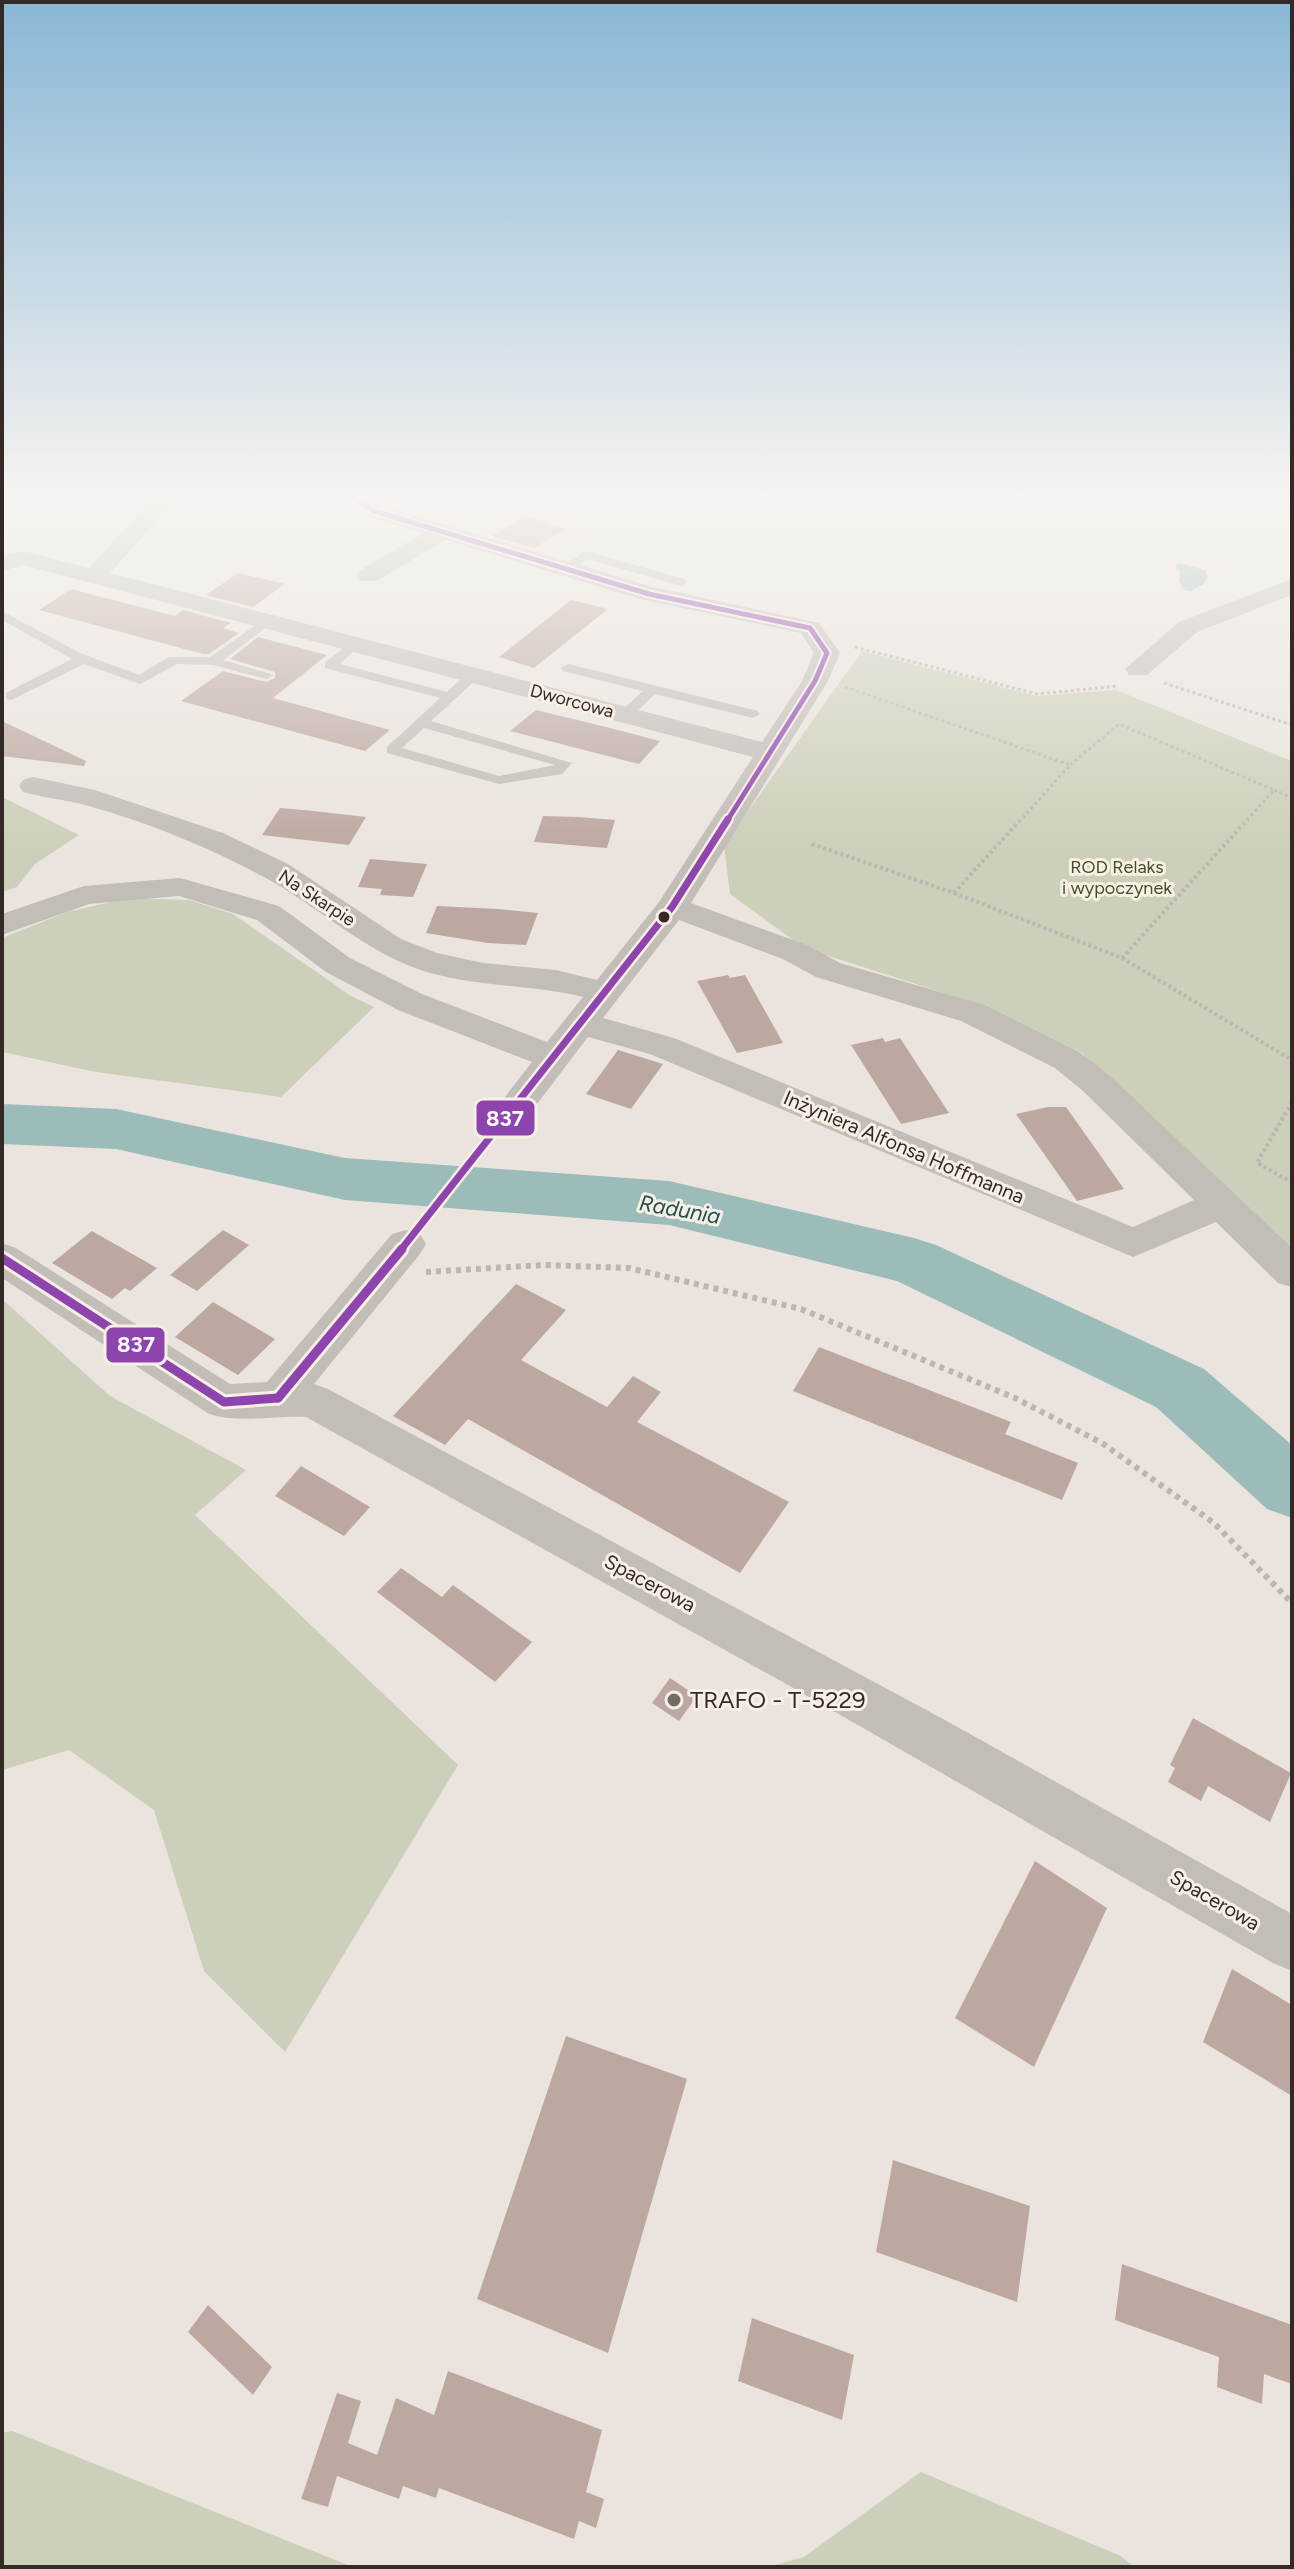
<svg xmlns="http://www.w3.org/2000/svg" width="1294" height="2569" font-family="Figtree,sans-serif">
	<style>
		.green { fill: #cccfb9 }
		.water { fill: #9cbcba }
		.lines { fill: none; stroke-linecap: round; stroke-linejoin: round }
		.river { fill: #9cbcba; fill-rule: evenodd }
		.building { fill: #bda8a1 }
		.path-far2 { stroke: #bcb5b1; stroke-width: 3; stroke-dasharray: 3 3; stroke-linecap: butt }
		.path-far1 { stroke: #bcb5b1; stroke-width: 4; stroke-dasharray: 3 3; stroke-linecap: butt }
		.path { stroke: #bcb5b1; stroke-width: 6; stroke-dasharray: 5 5; stroke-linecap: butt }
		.lane { fill: #c3bdb8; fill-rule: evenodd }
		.street { fill: #c3bdb8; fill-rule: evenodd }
		.bus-1-far2-casing { stroke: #f8efe5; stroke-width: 9 }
		.bus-1-far1-casing { stroke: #f8efe5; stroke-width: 12 }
		.bus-1-casing { stroke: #f8efe5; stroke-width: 15 }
		.bus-1-far2 { stroke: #8e44ad; stroke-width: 5 }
		.bus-1-far1 { stroke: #8e44ad; stroke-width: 7 }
		.bus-1 { stroke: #8e44ad; stroke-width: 9 }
		.bus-dot { fill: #332a27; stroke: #f8efe5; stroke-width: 3 }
		.poi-dot { fill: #736b67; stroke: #f8efe5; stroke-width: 3 }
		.labels { text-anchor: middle; stroke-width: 6; stroke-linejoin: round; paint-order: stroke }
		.far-street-label { font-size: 18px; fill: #332a27; stroke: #f8efe5 }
		.far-park-label { font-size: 18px; fill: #44502c; stroke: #f8efe5 }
		.street-label { font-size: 20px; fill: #332a27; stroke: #f8efe5 }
		.water-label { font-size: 22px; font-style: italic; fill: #1f5152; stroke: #f8efe5 }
		.near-poi-label { font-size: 24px; fill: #332a27; stroke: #f8efe5; text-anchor: start }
		.line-badge { stroke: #f8efe5; stroke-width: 3 }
		.badge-label { font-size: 22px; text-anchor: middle; font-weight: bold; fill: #fff }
	</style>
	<rect width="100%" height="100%" fill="#ebe4de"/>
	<!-- green -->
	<g class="green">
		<path d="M 862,651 L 1036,696 L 1116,690 L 1292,761 L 1292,1262 L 1082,1053 L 981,1005 L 804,948 L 730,894 L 724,845 Z"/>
		<path d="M 2,797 L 79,835 L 35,864 L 17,887 L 2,892 Z"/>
		<path d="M 129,898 L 189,900 L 233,914 L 351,996 L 374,1007 L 281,1097 L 96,1072 L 2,1052 L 2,938 L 67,912 Z"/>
		<path d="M 2,1299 L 110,1396 L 246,1470 L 195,1515 L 458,1765 L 285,2052 L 204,1971 L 154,1810 L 69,1750 L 2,1770 Z"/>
		<path d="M 12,2431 L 353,2567 L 2,2567 L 2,2433 Z"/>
		<path d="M 921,2472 L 1121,2556 L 1134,2567 L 767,2567 L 804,2557 Z"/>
	</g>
	<!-- water -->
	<path class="water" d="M 1178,563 L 1205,570 L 1208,577 L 1204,584 L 1191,591 L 1184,590 L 1179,581 L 1180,571 L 1175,566 Z"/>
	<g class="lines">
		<!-- river -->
		<path class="river" d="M 2,1104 L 116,1109 L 345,1158 L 669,1181 L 914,1238 L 936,1245 L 1204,1369 L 1292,1445 L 1292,1518 L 1267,1509 L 1156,1407 L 897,1281 L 669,1225 L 345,1200 L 116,1149 L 2,1144 Z"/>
	</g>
	<!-- building -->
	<g class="building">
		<path d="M 525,516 L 566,529 L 534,548 L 492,536 Z"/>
		<path d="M 238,573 L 285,584 L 253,607 L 206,595 Z"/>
		<path d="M 71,589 L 175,616 L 183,610 L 231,623 L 223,628 L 239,633 L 209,654 L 203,654 L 39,610 Z"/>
		<path d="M 571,600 L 608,609 L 534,668 L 499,657 Z"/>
		<path d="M 258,637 L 327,655 L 273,698 L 390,730 L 365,751 L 181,701 L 223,671 L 266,682 L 275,678 L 275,672 L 230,659 Z"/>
		<path d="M 536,710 L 610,728 L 660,741 L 639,764 L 510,731 Z"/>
		<path d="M 2,721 L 86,761 L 84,766 L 2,756 Z"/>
		<path d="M 280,808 L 314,811 L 366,817 L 349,845 L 262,835 Z"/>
		<path d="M 543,816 L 578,817 L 615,820 L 607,848 L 534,842 Z"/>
		<path d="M 370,859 L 427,864 L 413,897 L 380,895 L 382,889 L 358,887 Z"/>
		<path d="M 437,906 L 498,909 L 538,913 L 526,945 L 488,943 L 426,933 Z"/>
		<path d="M 728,975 L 730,978 L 745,975 L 783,1043 L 737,1053 L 697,981 Z"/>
		<path d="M 883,1038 L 885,1042 L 900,1038 L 949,1113 L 901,1124 L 851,1045 Z"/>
		<path d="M 618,1050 L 663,1064 L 631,1109 L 586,1094 Z"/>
		<path d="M 1048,1107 L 1066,1107 L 1124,1189 L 1077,1201 L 1016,1114 Z"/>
		<path d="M 223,1230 L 249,1245 L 197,1291 L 170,1275 Z"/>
		<path d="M 92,1231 L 157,1268 L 130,1291 L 125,1288 L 112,1299 L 52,1263 Z"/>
		<path d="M 516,1284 L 566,1310 L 521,1360 L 607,1407 L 633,1376 L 661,1392 L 637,1422 L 789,1502 L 740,1573 L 468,1419 L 445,1445 L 393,1416 Z"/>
		<path d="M 213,1302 L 275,1339 L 238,1375 L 175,1337 Z"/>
		<path d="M 819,1347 L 1011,1422 L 1005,1434 L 1078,1463 L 1062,1500 L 793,1391 Z"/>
		<path d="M 301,1466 L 370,1507 L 344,1536 L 275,1496 Z"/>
		<path d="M 401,1568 L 442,1597 L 453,1585 L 532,1642 L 495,1682 L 377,1592 Z"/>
		<path d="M 670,1678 L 697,1696 L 679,1721 L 652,1703 Z"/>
		<path d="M 1193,1718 L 1291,1773 L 1270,1822 L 1208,1786 L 1201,1801 L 1168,1782 L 1175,1768 L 1170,1765 Z"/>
		<path d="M 1035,1861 L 1107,1908 L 1034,2067 L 955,2018 Z"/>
		<path d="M 1232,1969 L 1292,2005 L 1292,2096 L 1203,2042 Z"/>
		<path d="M 566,2036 L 687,2079 L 608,2353 L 477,2299 Z"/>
		<path d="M 893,2160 L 1030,2206 L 1017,2302 L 876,2252 Z"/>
		<path d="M 1122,2264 L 1292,2325 L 1292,2384 L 1264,2374 L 1262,2404 L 1217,2387 L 1219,2357 L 1115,2320 Z"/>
		<path d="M 208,2305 L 272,2367 L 253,2395 L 188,2332 Z"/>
		<path d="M 752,2318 L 854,2355 L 842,2420 L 738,2381 Z"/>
		<path d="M 448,2371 L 602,2430 L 586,2492 L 604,2499 L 596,2528 L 579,2521 L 574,2539 L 439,2488 L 436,2498 L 403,2486 L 399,2499 L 337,2476 L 328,2507 L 301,2499 L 337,2393 L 361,2401 L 348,2443 L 377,2455 L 396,2398 L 434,2415 Z"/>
	</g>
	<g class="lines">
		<!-- path-far2 -->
		<g class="path-far2">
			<path d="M 855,647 L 1037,694 L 1118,686"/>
			<path d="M 1164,683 L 1292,725"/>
			<path d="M 845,687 L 1070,765 L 1020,821"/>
			<path d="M 1070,765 L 1119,724 L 1274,790 L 1246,821"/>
			<path d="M 1274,790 L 1292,798"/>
		</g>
		<!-- path-far1 -->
		<g class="path-far1">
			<path d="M 812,844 L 954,893 L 1021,819"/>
			<path d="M 954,893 L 1122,958 L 1248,819"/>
			<path d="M 1122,958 L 1292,1060"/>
			<path d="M 1292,1102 L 1257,1163 L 1292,1182"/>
		</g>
		<!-- path -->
		<path class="path" d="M 426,1272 L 543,1265 L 629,1268 L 801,1309 L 1015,1398 L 1102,1443 L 1214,1523 L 1292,1603"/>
		<!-- lane -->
		<g class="lane">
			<path d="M 585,551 L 685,579 L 687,582 L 681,586 L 587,559 L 569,574 L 561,574 L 561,568 Z"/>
			<path d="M 2,611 L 80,653 L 139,675 L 169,657 L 210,657 L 267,617 L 271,618 L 271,624 L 223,660 L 274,675 L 267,679 L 213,665 L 177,664 L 140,684 L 84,664 L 11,700 L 6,699 L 6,693 L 72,659 L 2,620 Z"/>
			<path d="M 355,640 L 361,644 L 340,664 L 447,692 L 468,672 L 478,672 L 478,678 L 431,721 L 572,763 L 562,774 L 499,784 L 387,753 L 387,747 L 440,698 L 325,668 L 325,662 ZM 424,728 L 555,765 L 499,776 L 402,748 Z"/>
			<path d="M 568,664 L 758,711 L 760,714 L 753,718 L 655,694 L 630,718 L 620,718 L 620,712 L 643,691 L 563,671 L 561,668 Z"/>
		</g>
		<!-- street -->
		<g class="street">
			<path d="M 157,493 L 181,493 L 110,573 L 762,742 L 802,681 L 814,653 L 801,633 L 640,599 L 445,540 L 377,581 L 359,581 L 356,576 L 359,571 L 423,533 L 366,516 L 335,493 L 362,493 L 382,506 L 653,587 L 819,623 L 840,653 L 828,681 L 691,903 L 807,945 L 840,963 L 985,1005 L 1079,1052 L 1109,1075 L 1292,1248 L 1292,1287 L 1278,1283 L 1216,1222 L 1133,1257 L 650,1054 L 588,1037 L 521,1125 L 508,1128 L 495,1125 L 490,1116 L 532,1062 L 398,1010 L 326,972 L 257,920 L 179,896 L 89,904 L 2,935 L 2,914 L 84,886 L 180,878 L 279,906 L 350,958 L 422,994 L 547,1042 L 583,997 C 528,983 469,988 415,968 C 359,947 316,905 264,877 C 209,847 137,818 77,803 C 59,799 41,797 23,792 L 19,786 L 23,780 L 33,777 L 95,790 L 223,833 L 288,864 L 401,939 L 437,953 L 483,963 L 556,970 L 597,980 L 659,902 L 753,757 L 23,565 L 2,571 L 2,556 L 23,551 L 89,568 ZM 679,920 L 783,959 L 816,977 L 961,1021 L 1055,1068 L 1083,1091 L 1194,1200 L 1133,1227 L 674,1038 L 603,1018 Z"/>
			<path d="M 1292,579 L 1292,595 L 1197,632 L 1147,675 L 1129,675 L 1125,669 L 1179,622 Z"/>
			<path d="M 406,1230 L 420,1234 L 426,1244 L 420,1254 L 314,1384 L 328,1389 L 945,1720 L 1292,1914 L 1292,1971 L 1273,1963 L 788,1685 L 306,1417 C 274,1415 239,1424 209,1414 L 2,1278 L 2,1243 L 16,1248 L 230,1384 L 267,1382 L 392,1234 Z"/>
		</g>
		<!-- bus-1-far2 casing -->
		<g class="bus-1-far2-casing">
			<path id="bus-1-far2" d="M 346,493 L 374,511 L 649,594 L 810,628 L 827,653 L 815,681 L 727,821"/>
		</g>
		<!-- bus-1-far1 casing -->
		<g class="bus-1-far1-casing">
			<path id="bus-1-far1" d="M 400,1251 L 672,907 L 728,819"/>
		</g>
		<!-- bus-1 casing -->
		<g class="bus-1-casing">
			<g id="bus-1">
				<path d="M 2,1258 L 224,1402 L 278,1398"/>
				<path d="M 278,1398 L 402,1249"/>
			</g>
		</g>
		<!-- bus-1-far2 -->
		<use href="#bus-1-far2" class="bus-1-far2"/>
		<!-- bus-1-far1 -->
		<use href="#bus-1-far1" class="bus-1-far1"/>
		<!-- bus-1 -->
		<use href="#bus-1" class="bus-1"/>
	</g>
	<!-- sky -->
	<linearGradient id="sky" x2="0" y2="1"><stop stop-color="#89b7d6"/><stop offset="0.58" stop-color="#f6f3f0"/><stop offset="1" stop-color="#f6f3f0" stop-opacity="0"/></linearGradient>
	<rect width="1294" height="853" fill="url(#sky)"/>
	<!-- markers -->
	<circle class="bus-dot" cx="664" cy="917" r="7"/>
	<circle class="poi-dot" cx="674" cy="1700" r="8"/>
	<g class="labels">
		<!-- far-street labels -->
		<g class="far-street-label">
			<text transform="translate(572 701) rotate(15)" y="6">Dworcowa</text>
			<text transform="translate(317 898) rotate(33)" y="6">Na Skarpie</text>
		</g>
		<!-- far-park labels -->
		<g class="far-park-label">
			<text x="1117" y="873">ROD Relaks<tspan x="1117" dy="21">i wypoczynek</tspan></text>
		</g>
		<!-- street labels -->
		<g class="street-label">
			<text transform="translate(904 1147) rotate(23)" y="7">Inżyniera Alfonsa Hoffmanna</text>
			<text transform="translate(650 1583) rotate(28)" y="7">Spacerowa</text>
			<text transform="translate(1215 1900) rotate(30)" y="7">Spacerowa</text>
		</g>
		<!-- water labels -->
		<g class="water-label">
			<text transform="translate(680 1209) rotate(10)" y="8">Radunia</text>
		</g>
		<!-- near-poi labels -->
		<g class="near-poi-label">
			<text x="690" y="1708">TRAFO - T-5229</text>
		</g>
	</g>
	<g class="line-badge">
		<rect x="475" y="1099" width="61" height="38" rx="8" fill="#8e44ad"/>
		<rect x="105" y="1326" width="61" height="38" rx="8" fill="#8e44ad"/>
	</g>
	<g class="badge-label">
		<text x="505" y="1126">837</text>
		<text x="136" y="1352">837</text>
	</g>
	<!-- border -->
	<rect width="1294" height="2569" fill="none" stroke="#332a27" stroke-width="8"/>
</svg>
